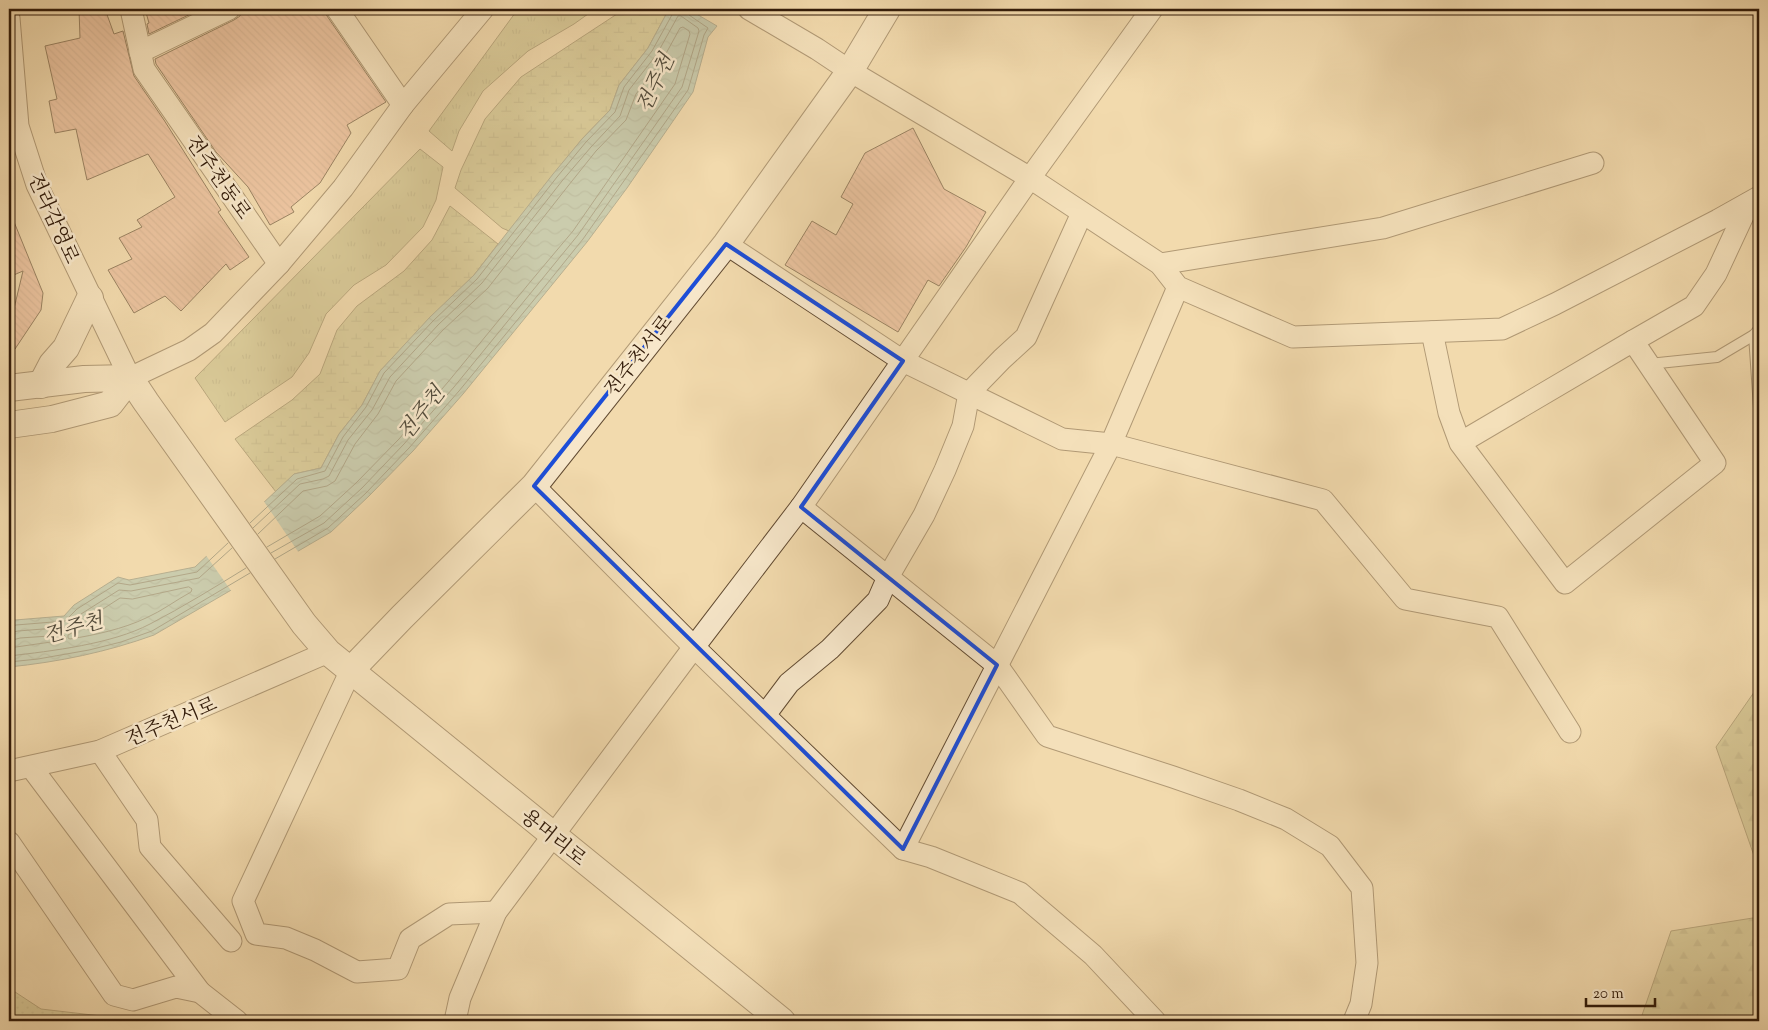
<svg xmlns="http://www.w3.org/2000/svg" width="1768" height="1030" font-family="'Sorts Mill Goudy','Noto Serif KR',serif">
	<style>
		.grass { fill: url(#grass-tufts); stroke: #7a6c47 }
		.forest { fill: url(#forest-firs); stroke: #7a6c47 }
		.wetland { fill: url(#wetland-marsh); stroke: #7a6c47 }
		.park { fill: url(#park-dots); stroke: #7a6c47 }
		.water { fill: url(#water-waves); stroke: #717a6c }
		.pier { fill: #f2daad }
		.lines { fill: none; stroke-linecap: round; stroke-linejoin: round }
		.shore { stroke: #666a5c; stroke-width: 1 }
		.building { fill: url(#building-back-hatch); stroke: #321b09 }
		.service-casing { stroke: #624b32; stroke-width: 12 }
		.minor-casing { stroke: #624b32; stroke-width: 23 }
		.tertiary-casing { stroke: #624b32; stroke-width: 28 }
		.service { stroke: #f7e7ca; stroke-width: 10 }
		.minor { stroke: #f7e7ca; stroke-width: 21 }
		.tertiary { stroke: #f7e7ca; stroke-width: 26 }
		.marked { fill: none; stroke: #1d4ed8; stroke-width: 4; stroke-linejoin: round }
		.labels { text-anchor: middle; stroke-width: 5; stroke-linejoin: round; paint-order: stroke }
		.street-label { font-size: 20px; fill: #321b09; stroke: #f7e7ca }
		.water-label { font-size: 21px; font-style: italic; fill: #524b3b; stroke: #f7e7ca }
	</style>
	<defs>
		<pattern id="grass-tufts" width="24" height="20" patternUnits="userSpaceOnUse" patternTransform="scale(1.25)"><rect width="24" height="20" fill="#c1bd85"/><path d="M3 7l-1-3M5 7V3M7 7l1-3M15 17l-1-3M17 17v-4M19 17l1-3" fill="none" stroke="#a6a272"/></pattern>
		<pattern id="forest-firs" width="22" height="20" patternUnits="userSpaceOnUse" patternTransform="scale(1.25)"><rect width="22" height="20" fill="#c1bd85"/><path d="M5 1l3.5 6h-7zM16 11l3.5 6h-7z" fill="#a6a272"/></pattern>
		<pattern id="wetland-marsh" width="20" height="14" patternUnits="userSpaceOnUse" patternTransform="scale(1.25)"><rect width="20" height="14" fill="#c1bd85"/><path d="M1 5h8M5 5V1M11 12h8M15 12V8" fill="none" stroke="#a6a272"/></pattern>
		<pattern id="park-dots" width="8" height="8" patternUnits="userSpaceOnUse" patternTransform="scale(1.25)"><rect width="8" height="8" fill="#c1bd85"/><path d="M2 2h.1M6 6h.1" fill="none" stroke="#a6a272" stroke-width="1.8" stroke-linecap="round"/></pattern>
		<pattern id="water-waves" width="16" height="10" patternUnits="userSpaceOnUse" patternTransform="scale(1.25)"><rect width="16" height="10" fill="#9bbaae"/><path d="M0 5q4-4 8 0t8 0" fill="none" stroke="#869f94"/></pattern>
		<pattern id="building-back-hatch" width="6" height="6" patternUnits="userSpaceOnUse" patternTransform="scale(1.25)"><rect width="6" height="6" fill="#e6ac92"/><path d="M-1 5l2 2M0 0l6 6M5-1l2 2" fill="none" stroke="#c6937d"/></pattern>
	</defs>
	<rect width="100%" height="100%" fill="#f2daad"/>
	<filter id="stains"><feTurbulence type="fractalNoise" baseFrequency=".004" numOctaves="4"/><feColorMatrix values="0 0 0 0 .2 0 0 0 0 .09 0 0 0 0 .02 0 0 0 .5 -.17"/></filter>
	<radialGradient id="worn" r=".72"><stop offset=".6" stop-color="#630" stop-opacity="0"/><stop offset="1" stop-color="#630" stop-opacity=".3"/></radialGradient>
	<!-- grass -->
	<g class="grass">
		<path d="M 518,9 L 595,9 L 574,24 L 528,51 L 483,91 L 459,131 L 452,151 L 429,131 Z"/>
		<path d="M 420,149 L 443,167 L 436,200 L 423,227 L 386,265 L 354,285 L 326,314 L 309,353 L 292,377 L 225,422 L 195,378 Z"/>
	</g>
	<!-- forest -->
	<g class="forest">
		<path d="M 1759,685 L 1759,870 L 1716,747 Z"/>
		<path d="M 1759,917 L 1759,1021 L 1640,1021 L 1671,931 Z"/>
	</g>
	<!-- wetland -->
	<g class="wetland">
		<path d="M 621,9 L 669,9 L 648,48 L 619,85 L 610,110 L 582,139 L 509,231 L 502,228 L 455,188 L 461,170 L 485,119 L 521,77 L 617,14 Z"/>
		<path d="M 450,206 L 498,244 L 474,275 L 380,371 L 362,405 L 339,434 L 321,468 L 294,474 L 276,492 L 235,439 L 292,400 L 320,374 L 337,330 L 357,306 L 404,271 L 432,240 Z"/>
	</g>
	<!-- park -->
	<path class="park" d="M 9,988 L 41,1009 L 144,1021 L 9,1021 Z"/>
	<!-- water -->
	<path class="water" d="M 669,9 L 688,9 L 717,26 L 708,37 L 693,92 L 627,188 L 587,242 L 463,394 L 413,451 L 369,496 L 331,532 L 154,635 C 107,652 59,662 9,667 L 9,623 L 15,620 L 64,616 L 74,605 L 118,577 L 129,580 L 195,567 L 294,474 L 321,468 L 339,434 L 362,405 L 380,371 L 430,317 L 474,275 L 553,174 L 582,139 L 610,110 L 619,85 L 648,48 Z"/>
	<!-- pier -->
	<path class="pier" d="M 263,500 L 299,553 L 232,592 L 205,554 Z"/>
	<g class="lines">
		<!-- shore -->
		<g class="shore">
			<path d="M 250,523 L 297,479 L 325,471 L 343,437 L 366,407 L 384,373 L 433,321 L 477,279 L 557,177 L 586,142 L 615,112 L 624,87 L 652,51 L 673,13 L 673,9"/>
			<path d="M 253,528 L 300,484 L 323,479 L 329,476 L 348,440 L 372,410 L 390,377 L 438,325 L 482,283 L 562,181 L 591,147 L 620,116 L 629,90 L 657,54 L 678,16 L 681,16 L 698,28 L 699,31 L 682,87 L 578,235 L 454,387 L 404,444 L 362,488 L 324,523 L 271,553"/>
			<path d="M 258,534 L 303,491 L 327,486 L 335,481 L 355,444 L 378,414 L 396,381 L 443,330 L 488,288 L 568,186 L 596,151 L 626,120 L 636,94 L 663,59 L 680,28 L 683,27 L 689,31 L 690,34 L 675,84 L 573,231 L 531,281 L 448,382 L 399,439 L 356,483 L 320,516 L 267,547"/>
			<path d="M 275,559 L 328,528 L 366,493 L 409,448 L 459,391 L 542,290 L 583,239 L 688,90 L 704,35 L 708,28 L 689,15 L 686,9"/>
			<path d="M 189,587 L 192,589 L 191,592 C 176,600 162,611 146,618 C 123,629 95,635 70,639 L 68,638 L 68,635 L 76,631 L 86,620 L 120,598 L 132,599 Z"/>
			<path d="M 9,627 L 16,625 L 65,621 L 77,609 L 118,583 L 130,585 L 197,572 L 228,543"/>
			<path d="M 9,633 L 18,631 L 68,627 L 81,614 L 119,590 L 131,591 L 199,578 L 232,548"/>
			<path d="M 9,641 L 20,638 L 64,635 L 66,638 L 65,640 L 9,648"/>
			<path d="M 9,656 C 52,651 112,644 150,624 C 183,607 215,587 246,568"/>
			<path d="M 9,662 L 38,659 L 89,650 L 121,642 L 152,631 L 250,573"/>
		</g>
	</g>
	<!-- building -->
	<g class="building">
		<path d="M 79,9 L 105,9 L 114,34 L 123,31 L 134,76 L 164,120 L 221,210 L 218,212 L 249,257 L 230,270 L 226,264 L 181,311 L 165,296 L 134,313 L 108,270 L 132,259 L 119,238 L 142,227 L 137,220 L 175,197 L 148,154 L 87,180 L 76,129 L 55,133 L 49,101 L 57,99 L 45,46 L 80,38 Z"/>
		<path d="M 145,9 L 201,9 L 149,34 L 147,24 L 149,23 Z"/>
		<path d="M 241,9 L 324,9 L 327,16 L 386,102 L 347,125 L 351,133 L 320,183 L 291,207 L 294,212 L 270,225 L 248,187 L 216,152 L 156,64 L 155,59 L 234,20 L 240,16 Z"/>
		<path d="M 913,128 L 944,189 L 986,212 L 966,247 L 939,286 L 928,280 L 898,332 L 785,265 L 812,221 L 836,235 L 853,204 L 841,197 L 865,153 Z"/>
		<path d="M 9,212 L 10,212 L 43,293 L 41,310 L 15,349 L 11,321 L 23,271 L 9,277 Z"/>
	</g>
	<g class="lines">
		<!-- service casing -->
		<g class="service-casing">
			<g id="service">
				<path d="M 1754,335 L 1759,408"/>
				<path d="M 1649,364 L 1717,357 L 1754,335 L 1759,329"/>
			</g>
		</g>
		<!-- minor casing -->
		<g class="minor-casing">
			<g id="minor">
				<path d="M 131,9 L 144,69 L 279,264"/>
				<path d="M 337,9 L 403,105"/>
				<path d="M 749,9 L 817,49 L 850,71 L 1030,178 L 1160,264 L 1178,287 L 1293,337 L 1502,329 L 1555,304 L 1718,220 L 1759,197"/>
				<path d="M 9,18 L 18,126 L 37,185 L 130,378 L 189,350 L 213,333 L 279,264 L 343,188 L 403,105 L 483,9"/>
				<path d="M 140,52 L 229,9"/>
				<path d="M 726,244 L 903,361 L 1062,439 L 1111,444 L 1178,287"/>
				<path d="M 1160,264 L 1383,228 L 1593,163"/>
				<path d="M 1432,332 L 1449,413 L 1460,443 L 1565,583 L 1715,463 L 1633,341 L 1460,443"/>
				<path d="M 1633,341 L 1694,306 L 1716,274 L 1749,203"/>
				<path d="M 534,486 L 694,647 L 903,849 L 1111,444 L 1323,500 L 1405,599 L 1498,617 L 1570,732"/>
				<path d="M 801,507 L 997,665 L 1047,736 L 1173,777 L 1239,800 L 1286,819 L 1330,846 L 1362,888 L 1367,963 L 1361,1004 L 1354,1021"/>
				<path d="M 351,670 L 243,901 L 256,934 L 286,938 L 315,950 L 357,972 L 398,969 L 410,939 L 449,914 L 496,912"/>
				<path d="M 765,715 L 789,683 L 830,649 L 878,600 L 888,577 L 924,515 L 945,470 L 963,426 L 969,393 L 1002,359 L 1026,337 L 1082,213"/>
				<path d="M 100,751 L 147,820 L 150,847 L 231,941"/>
				<path d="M 31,767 L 200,992"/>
				<path d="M 9,771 L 100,751 L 328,652"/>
				<path d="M 9,842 L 114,995 L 133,1000 L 176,987 L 200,992 L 237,1021"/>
				<path d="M 903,849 L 931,857 L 1020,893 L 1093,955 L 1155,1021"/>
				<path d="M 455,1021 L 460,998 L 496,912 L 694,647 L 801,507 L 1030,178 L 1152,9"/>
			</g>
		</g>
		<!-- tertiary casing -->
		<g class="tertiary-casing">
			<g id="tertiary">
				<path d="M 130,378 L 146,402 L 304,624 L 328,652 L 782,1021"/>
				<path d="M 41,385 L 52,364 L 66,348 L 90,298"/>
				<path d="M 9,388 L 84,379 L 130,378"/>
				<path d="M 9,425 L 52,419 L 110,404 L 130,378"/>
				<path d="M 351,670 L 402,617 L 534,486 L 726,244 L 850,71 L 887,9"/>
			</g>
		</g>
		<!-- service -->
		<use href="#service" class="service"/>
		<!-- minor -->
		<use href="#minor" class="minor"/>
		<!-- tertiary -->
		<use href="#tertiary" class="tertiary"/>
	</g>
	<!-- marked area -->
	<path d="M0 0H1768V1030H0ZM 726,244 L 903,361 L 801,507 L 997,665 L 903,849 L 534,486 Z" fill="#f2daad" fill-opacity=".55" fill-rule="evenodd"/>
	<path class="marked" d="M 726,244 L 903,361 L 801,507 L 997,665 L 903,849 L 534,486 Z"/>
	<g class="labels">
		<!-- street labels -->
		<g class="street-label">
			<text transform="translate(219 177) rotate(55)" y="7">전주천동로</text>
			<text transform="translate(54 218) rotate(66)" y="7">전라감영로</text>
			<text transform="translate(638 355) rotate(-52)" y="7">전주천서로</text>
			<text transform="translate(171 721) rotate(-23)" y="7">전주천서로</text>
			<text transform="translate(554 837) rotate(39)" y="7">용머리로</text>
		</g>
		<!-- water labels -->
		<g class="water-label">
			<text transform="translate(655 83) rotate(-65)" y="7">전주천</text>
			<text transform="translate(421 413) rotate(-52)" y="7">전주천</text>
			<text transform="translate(73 628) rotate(-16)" y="7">전주천</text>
		</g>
	</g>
	<!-- margin -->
	<rect width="1768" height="1030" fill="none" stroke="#f2daad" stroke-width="30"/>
	<rect x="10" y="10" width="1748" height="1010" fill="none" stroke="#321b09" stroke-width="2.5"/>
	<rect x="15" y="15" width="1738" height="1000" fill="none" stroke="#321b09"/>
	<!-- scale -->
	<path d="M1586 998v8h69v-8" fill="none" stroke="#321b09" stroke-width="2.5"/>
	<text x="1593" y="998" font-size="15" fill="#321b09" stroke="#f7e7ca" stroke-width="4" paint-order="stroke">20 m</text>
	<rect width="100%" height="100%" filter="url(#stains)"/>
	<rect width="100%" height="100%" fill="url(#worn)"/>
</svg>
